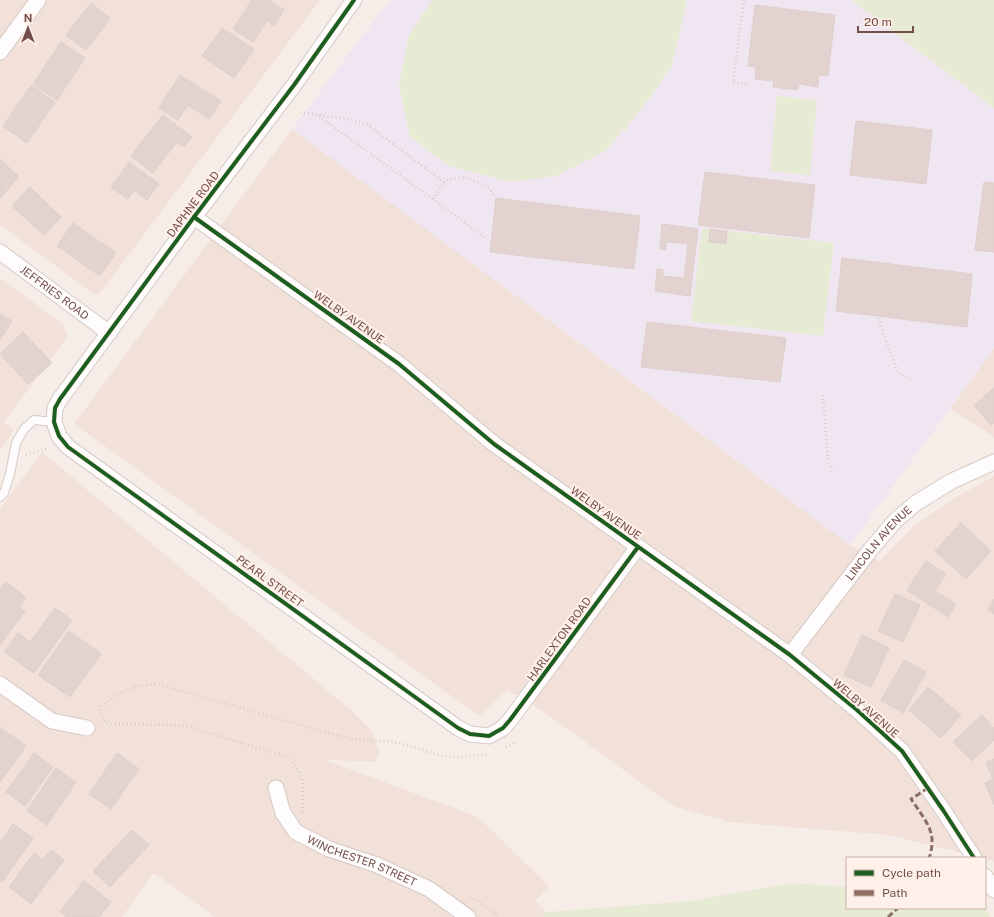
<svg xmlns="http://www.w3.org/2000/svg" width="994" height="917" font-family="'Public Sans',sans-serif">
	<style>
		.residential { fill: #f2e1d9 }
		.education { fill: #efe6f1 }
		.green { fill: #e8ebd3 }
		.building { fill: #e3d3d0; stroke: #dfcfcb }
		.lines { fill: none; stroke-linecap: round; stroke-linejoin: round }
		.service-casing { stroke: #d5cac6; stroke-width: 10 }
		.minor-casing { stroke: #d5cac6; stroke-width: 17 }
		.path { stroke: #d8ccc9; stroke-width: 2.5; stroke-dasharray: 1 3; stroke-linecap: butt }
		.service { stroke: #fefcfc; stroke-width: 8 }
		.minor { stroke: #fefcfc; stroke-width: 15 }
		.quiet { stroke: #8d6e63; stroke-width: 3; stroke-dasharray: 6 3; stroke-linecap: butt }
		.cycleway-casing { stroke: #fff1e9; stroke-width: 6 }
		.cycleway { stroke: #1b5e20; stroke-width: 4 }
		.labels { text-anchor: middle; stroke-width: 4; stroke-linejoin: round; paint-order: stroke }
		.street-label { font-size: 11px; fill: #744e49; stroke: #fff1e9 }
	</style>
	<rect width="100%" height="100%" fill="#f6ede9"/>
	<!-- residential -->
	<g class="residential">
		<path d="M 0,0 L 320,0 L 100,293 L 95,295 L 0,225 Z"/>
		<path d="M 292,129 L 850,545 L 880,561 L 915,525 L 950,501 L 994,476 L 994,861 L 889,835 L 729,822 L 673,806 L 544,712 L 507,690 L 479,716 L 74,424 Z"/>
		<path d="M 0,278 L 63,324 L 68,336 L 4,422 L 14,430 L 0,451 Z"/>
		<path d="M 994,348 L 994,437 L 950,409 Z"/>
		<path d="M 42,452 L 351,710 L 372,731 L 380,753 L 375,762 L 328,760 L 328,761 L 478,817 L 549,886 L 535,901 L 546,912 L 543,917 L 215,917 L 154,873 L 122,917 L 0,917 L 0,509 Z"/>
	</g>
	<!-- education -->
	<path class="education" d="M 390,0 L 851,0 L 994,108 L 994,348 L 850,545 L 292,129 Z"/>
	<!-- green -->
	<g class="green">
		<path d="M 432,0 L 687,0 L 672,66 L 644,106 L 627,126 L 626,131 L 623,130 L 604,152 L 556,176 L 511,182 L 449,166 L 410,137 L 399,85 L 409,35 Z"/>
		<path d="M 851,0 L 994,0 L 994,108 Z"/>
		<path d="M 777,96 L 817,100 L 810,175 L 770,171 Z"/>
		<path d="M 702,228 L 834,243 L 823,336 L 691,321 Z"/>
		<path d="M 791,883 L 847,887 L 847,908 L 985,908 L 991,917 L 543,917 L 546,912 L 691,901 Z"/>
	</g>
	<!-- building -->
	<g class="building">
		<path d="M 252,0 L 269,0 L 284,10 L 274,26 L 267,21 L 253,42 L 233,29 Z"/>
		<path d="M 91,3 L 110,18 L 86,50 L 66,35 Z"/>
		<path d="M 755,5 L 835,15 L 828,76 L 819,75 L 818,87 L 799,84 L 798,90 L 773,87 L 774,81 L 755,79 L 756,67 L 748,66 Z"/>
		<path d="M 222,28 L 254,49 L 234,78 L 202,56 Z"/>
		<path d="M 61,42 L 85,58 L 57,100 L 33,84 Z"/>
		<path d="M 180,75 L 221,101 L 209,119 L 188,105 L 178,120 L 159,108 Z"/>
		<path d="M 31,85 L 55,102 L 27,143 L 3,126 Z"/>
		<path d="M 163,115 L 192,137 L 184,147 L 177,142 L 153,173 L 131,156 Z"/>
		<path d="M 856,121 L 932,130 L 926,184 L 850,175 Z"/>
		<path d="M 0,159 L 19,177 L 0,198 Z"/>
		<path d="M 129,162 L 159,184 L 147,200 L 134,190 L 128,199 L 111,187 Z"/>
		<path d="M 705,172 L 815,185 L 809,238 L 698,225 Z"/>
		<path d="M 984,182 L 994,183 L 994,252 L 975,250 Z"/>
		<path d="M 30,187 L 61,217 L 44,235 L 12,206 Z"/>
		<path d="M 496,198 L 640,216 L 634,269 L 490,252 Z"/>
		<path d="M 73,223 L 116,253 L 100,276 L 57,246 Z"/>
		<path d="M 662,224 L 698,229 L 690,296 L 655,291 L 657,269 L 663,270 L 663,276 L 684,278 L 688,244 L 666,242 L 666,250 L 660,249 Z"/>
		<path d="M 710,229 L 727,231 L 726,244 L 709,242 Z"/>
		<path d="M 842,258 L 972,274 L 967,327 L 836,311 Z"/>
		<path d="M 0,314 L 12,321 L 0,340 Z"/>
		<path d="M 647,322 L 786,338 L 780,382 L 641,367 Z"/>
		<path d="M 23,332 L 52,363 L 28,384 L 0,354 Z"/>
		<path d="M 994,388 L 994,423 L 991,425 L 974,405 Z"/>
		<path d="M 961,523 L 991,551 L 966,579 L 935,551 Z"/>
		<path d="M 926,561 L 946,574 L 935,591 L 956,604 L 948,617 L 907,590 Z"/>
		<path d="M 6,582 L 26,597 L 19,607 L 25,611 L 0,645 L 0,590 Z"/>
		<path d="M 895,594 L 920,605 L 903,642 L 878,631 Z"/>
		<path d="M 994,599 L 994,614 L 988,610 Z"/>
		<path d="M 55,608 L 72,620 L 34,673 L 4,652 L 18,633 L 30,642 Z"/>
		<path d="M 69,631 L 101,654 L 70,697 L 38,675 Z"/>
		<path d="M 862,635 L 889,648 L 871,687 L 844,675 Z"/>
		<path d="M 904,660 L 926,672 L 903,713 L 881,700 Z"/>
		<path d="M 928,687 L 961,715 L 941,738 L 909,710 Z"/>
		<path d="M 982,715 L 994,728 L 994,740 L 972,761 L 953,742 Z"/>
		<path d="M 0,727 L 26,746 L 0,782 Z"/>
		<path d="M 34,753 L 53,767 L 25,806 L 6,792 Z"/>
		<path d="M 117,753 L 139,769 L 111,809 L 89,794 Z"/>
		<path d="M 994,759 L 994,805 L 985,783 L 993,779 L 986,762 Z"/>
		<path d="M 56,768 L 76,782 L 47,825 L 27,811 Z"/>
		<path d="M 13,824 L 33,838 L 2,882 L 0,881 L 0,843 Z"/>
		<path d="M 132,830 L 149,845 L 110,887 L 93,871 Z"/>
		<path d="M 51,850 L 64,860 L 31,904 L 9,887 L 34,853 L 43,860 Z"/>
		<path d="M 84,881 L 111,902 L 99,917 L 66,917 L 60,912 Z"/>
	</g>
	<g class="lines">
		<!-- service casing -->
		<g class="service-casing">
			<path id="service" d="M 0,497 L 4,493 L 10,474 L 16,443 L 24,429 L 34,420 L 54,422"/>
		</g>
		<!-- minor casing -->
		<g class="minor-casing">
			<g id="minor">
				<path d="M 354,0 L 294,85 L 194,217 L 60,399 L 55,408 L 54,422 L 59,436 L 68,447 L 458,728 L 470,734 L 489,736 L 503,728 L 510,720 L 638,547"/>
				<path d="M 0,52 L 38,0"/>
				<path d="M 194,217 L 399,364 L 494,444 L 790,655 L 857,710 L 902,751 L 943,810 L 974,858"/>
				<path id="s1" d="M 0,252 L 109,333"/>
				<path id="s2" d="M 790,655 L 871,549 L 895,521 L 916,503 L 952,481 L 994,462"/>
				<path d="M 0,684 L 52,721 L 87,728"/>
				<path id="s3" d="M 276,788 L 283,813 L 296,832 L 329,849 L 377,865 L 429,889 L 468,917"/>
				<path d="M 985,876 L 994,890"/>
			</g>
		</g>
		<!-- path -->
		<g class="path">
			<path d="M 744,0 L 733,83 L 747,84"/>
			<path d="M 300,112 L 353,120 L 368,125 L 444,182 L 449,179 L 465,177 L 487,186 L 494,195"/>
			<path d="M 319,116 L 487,239"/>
			<path d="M 433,199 L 444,183"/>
			<path d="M 878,318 L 898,373 L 913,381"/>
			<path d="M 823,395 L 828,461 L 833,473"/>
			<path d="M 26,455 L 48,448"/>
			<path d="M 506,747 L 511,745 L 515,742"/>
			<path d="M 303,812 L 303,782 L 300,773 L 292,761 L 280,754 L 247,745 L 188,726 L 169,725 L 112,724 L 105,722 L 100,712 L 100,708 C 118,690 133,686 157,684 L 335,735 L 354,739 L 386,741 L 403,744 L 443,756 L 461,757 L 488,754"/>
			<path d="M 471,896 L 499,917"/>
		</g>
		<!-- service -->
		<use href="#service" class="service"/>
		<!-- minor -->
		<use href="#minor" class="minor"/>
		<!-- quiet -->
		<g class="quiet">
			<path d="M 928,788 L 911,799 C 917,808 928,822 931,833 C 933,840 932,851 929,858"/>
			<path d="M 888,917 L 898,908"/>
		</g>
		<!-- cycleway casing -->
		<g class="cycleway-casing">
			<g id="cycleway">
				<path d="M 354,0 L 294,85 L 194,217 L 60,399 L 55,408 L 54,422 L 59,436 L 68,447 L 458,728 L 470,734 L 489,736 L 503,728 L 510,720 L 638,547"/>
				<path d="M 194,217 L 399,364 L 494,444 L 790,655 L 857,710 L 902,751 L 943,810 L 974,858"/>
			</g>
		</g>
		<!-- cycleway -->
		<use href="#cycleway" class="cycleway"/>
	</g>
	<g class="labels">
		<!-- street labels -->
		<g class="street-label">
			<text transform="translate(193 204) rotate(-53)" y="4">DAPHNE ROAD</text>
			<text dy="4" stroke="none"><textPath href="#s1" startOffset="68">JEFFRIES ROAD</textPath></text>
			<text transform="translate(349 317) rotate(35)" y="4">WELBY AVENUE</text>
			<text transform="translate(606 513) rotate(35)" y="4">WELBY AVENUE</text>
			<text dy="4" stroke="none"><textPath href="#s2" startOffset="143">LINCOLN AVENUE</textPath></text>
			<text transform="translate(270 581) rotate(36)" y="4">PEARL STREET</text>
			<text transform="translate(559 639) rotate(-54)" y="4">HARLEXTON ROAD</text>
			<text transform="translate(866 708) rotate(41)" y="4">WELBY AVENUE</text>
			<text dy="4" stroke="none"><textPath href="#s3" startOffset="121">WINCHESTER STREET</textPath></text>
		</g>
	</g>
	<!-- legend -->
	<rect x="846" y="857" width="140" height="52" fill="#fff1e9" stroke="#c7b0a9"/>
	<rect x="854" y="870" width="20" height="6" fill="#1b5e20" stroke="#c7b0a9"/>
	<text x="882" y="877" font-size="12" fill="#744e49">Cycle path</text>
	<rect x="854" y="890" width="20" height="6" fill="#8d6e63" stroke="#c7b0a9"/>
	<text x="882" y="897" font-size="12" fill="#744e49">Path</text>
	<!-- north arrow -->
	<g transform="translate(28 28)" stroke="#fff1e9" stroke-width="3" paint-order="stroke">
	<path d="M0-3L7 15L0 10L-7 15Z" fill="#744e49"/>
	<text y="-6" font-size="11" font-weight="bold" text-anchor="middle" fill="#744e49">N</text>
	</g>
	<!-- scale -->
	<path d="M858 26v6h55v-6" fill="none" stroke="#744e49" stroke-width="2"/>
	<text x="864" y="26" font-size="12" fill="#744e49" stroke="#fff1e9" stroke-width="3" paint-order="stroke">20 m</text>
</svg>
